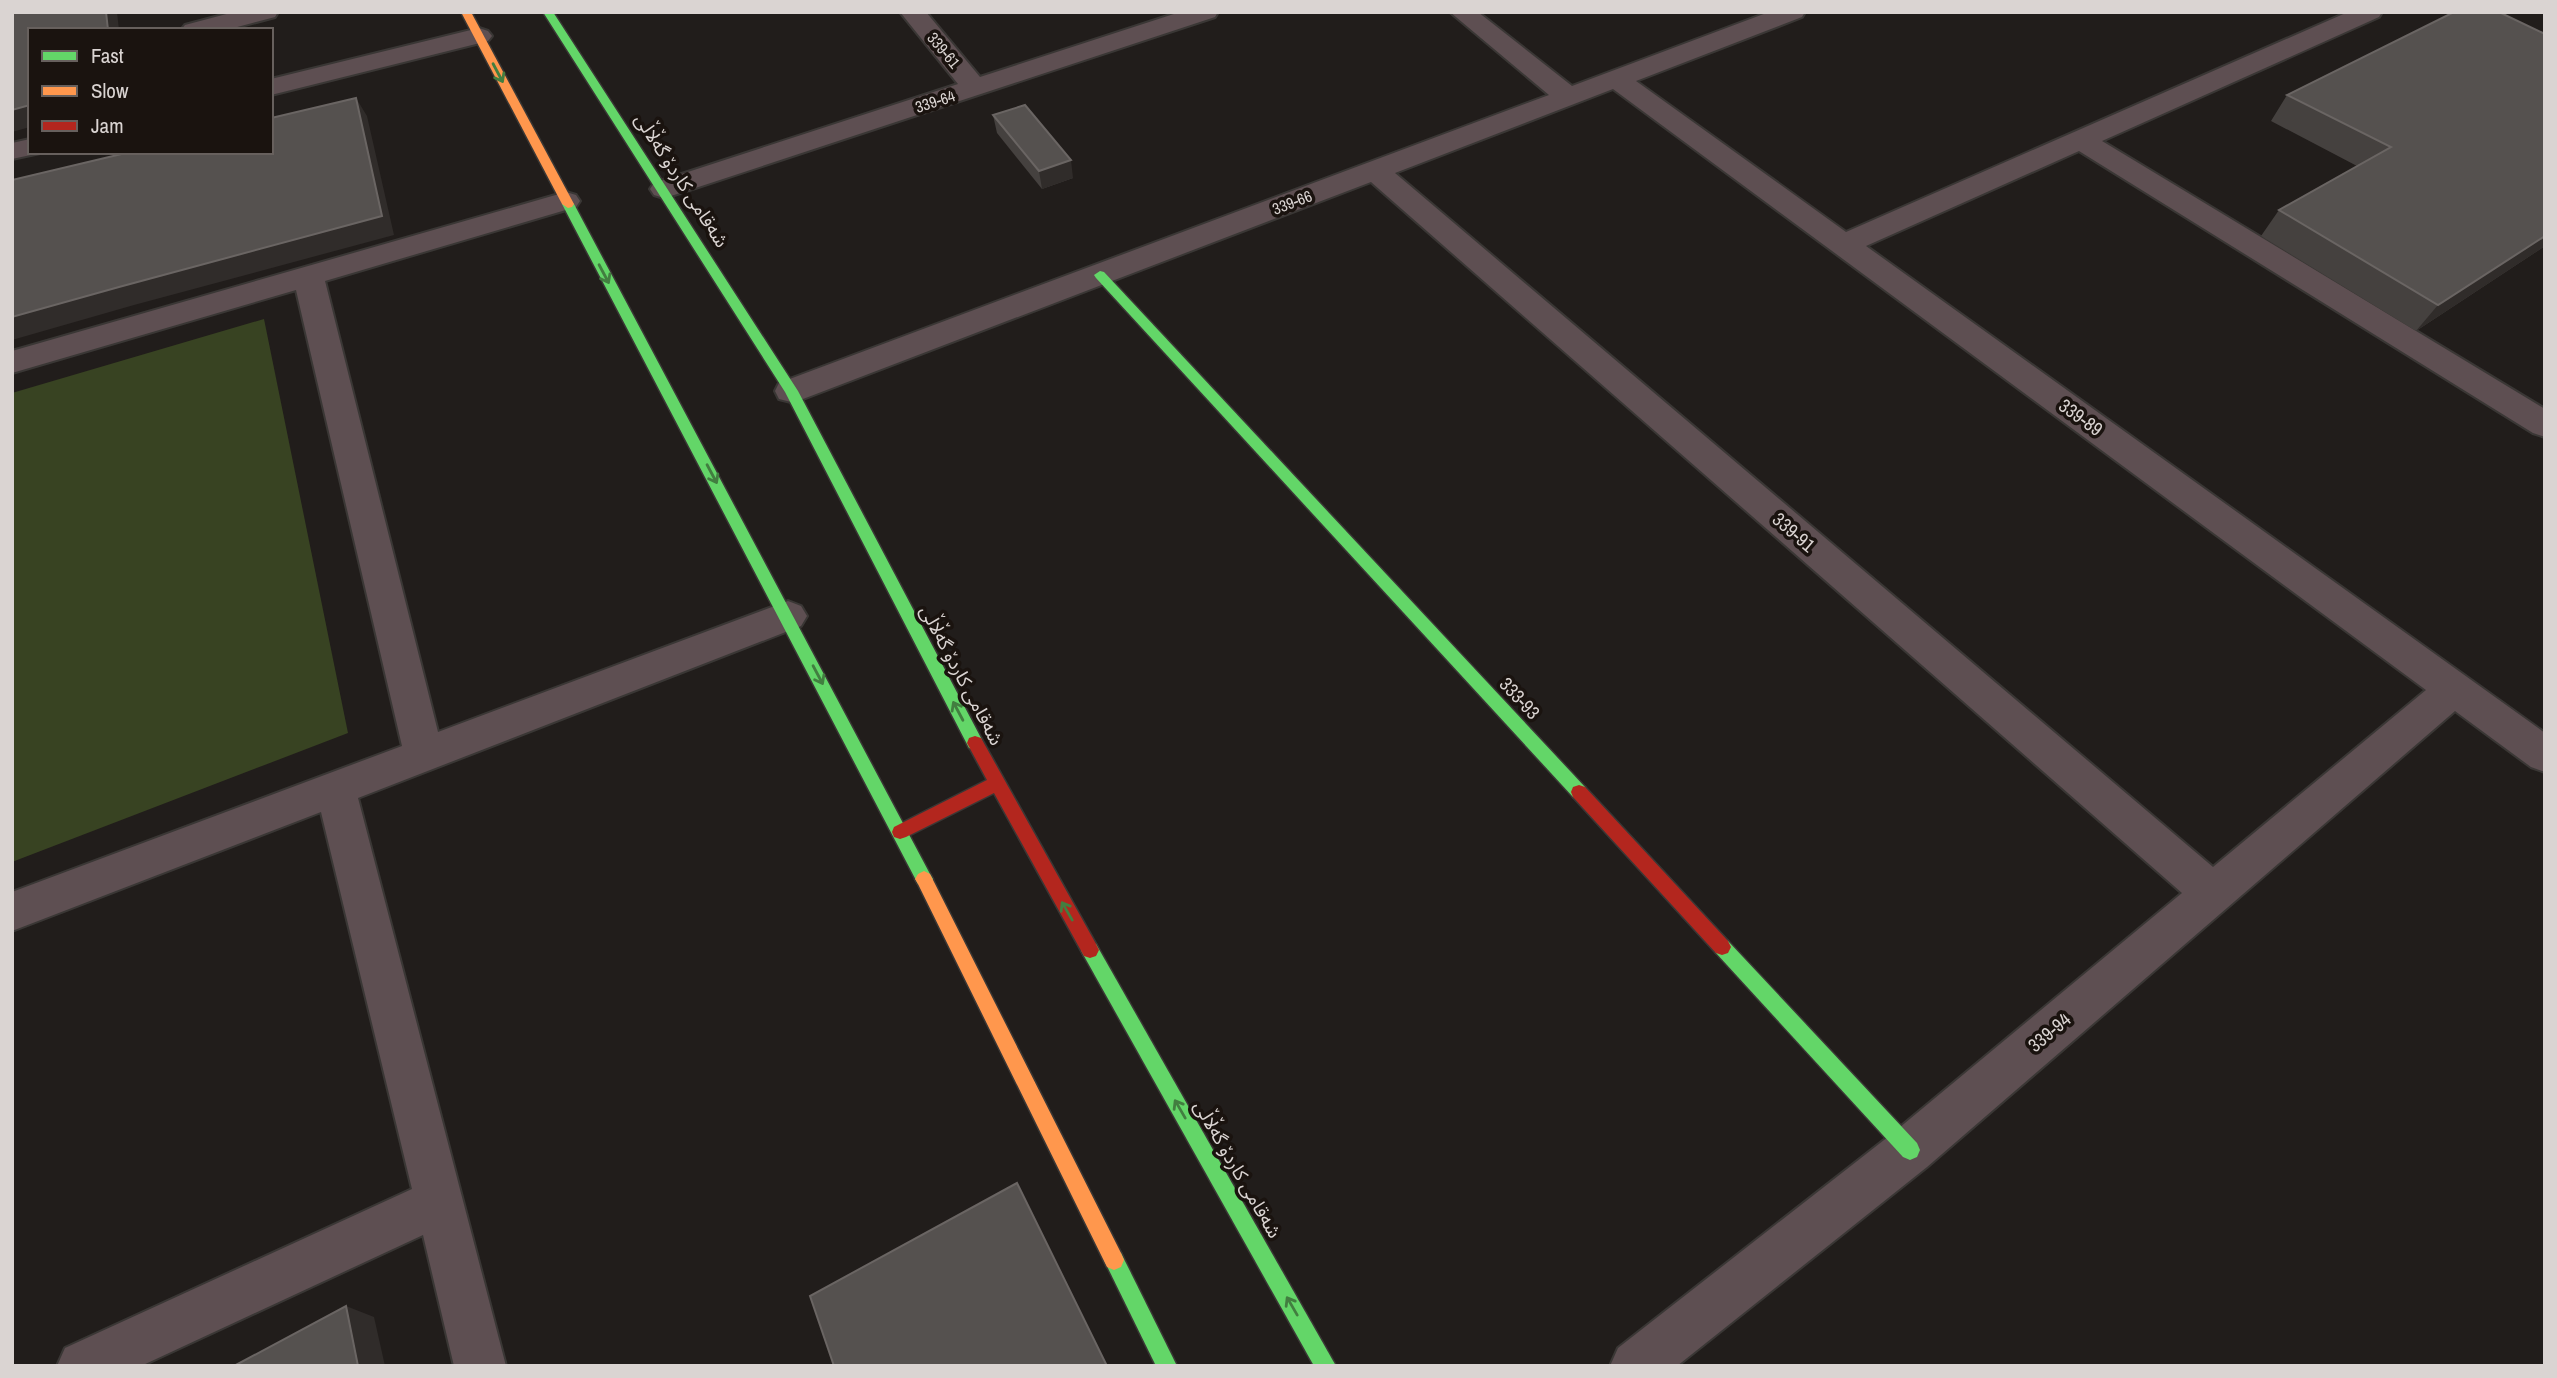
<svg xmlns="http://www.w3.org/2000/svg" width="2557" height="1378" font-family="'Archivo Narrow','Noto Sans Arabic',sans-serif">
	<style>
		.green { fill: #384322 }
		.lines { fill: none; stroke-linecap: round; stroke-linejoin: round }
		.street-casing { stroke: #3a3735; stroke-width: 4 }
		.fast-casing { stroke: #3a3735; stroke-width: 3 }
		.slow-casing { stroke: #3a3735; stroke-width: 3 }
		.jam-casing { stroke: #3a3735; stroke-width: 3 }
		.street { fill: #5e4f52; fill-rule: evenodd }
		.fast { fill: #63d668; fill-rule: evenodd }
		.slow { fill: #ff974d; fill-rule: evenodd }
		.jam { fill: #b3261e; fill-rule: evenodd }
		.wall { fill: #45413f }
		.shaded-wall { fill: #302c2a }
		.building { fill: #55514f; stroke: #6a6563; stroke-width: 2 }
		.oneway { stroke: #427e40 }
		.labels { text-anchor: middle; stroke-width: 7; stroke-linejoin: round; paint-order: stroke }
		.far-street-label { font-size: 16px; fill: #dad4d2; stroke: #1a130f }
		.street-label { font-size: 19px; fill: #dad4d2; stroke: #1a130f }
	</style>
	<rect width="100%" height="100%" fill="#211d1b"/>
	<!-- green -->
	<path class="green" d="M 264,319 L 348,733 L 12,862 L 12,393 Z"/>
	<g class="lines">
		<!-- street casing -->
		<g class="street-casing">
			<g id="street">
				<path d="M 234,12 L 278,12 L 275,17 L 226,30 L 181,30 L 185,25 Z"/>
				<path d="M 900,12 L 926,12 L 980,77 L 1180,12 L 1218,12 L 1215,17 L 674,195 L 664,198 L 654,195 L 650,189 L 654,183 L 958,84 Z"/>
				<path d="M 1450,12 L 1478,12 L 1572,86 L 1769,12 L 1805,12 L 1802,17 L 1636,81 L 1846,232 L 2348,12 L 2382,12 L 2379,17 L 2102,141 L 2545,409 L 2545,437 L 2533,433 L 2079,151 L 1866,246 L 2545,733 L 2545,772 L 2531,767 L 2455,711 L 1927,1167 L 1677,1366 L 1610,1366 L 1618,1348 L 1893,1133 L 2182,893 L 1371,182 L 803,399 L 791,402 L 779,399 L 775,391 L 779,383 L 1549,95 ZM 1613,89 L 2426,690 L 2213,867 L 1395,173 Z"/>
				<path d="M 479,28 L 488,31 L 492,36 L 488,41 L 271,95 L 271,79 Z"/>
				<path d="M 30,139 L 30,152 L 40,153 L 12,159 L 12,143 Z"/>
				<path d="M 566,192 L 576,195 L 580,201 L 576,207 L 325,281 L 438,732 L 788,601 L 801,606 L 807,616 L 801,626 L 358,798 L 506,1366 L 454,1366 L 423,1235 L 141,1366 L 57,1366 L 65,1348 L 412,1189 L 321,812 L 12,931 L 12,892 L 402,746 L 296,290 L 12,373 L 12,351 Z"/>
			</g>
		</g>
		<!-- fast casing -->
		<g class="fast-casing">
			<g id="fast">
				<path d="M 543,12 L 553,12 L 798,391 L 981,738 L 983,743 L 981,748 L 975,750 L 969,748 L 785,392 Z"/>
				<path d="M 568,200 L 574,204 L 930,874 L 933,879 L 930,884 L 924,887 L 918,884 L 562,204 Z"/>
				<path d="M 1100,271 L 1104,272 L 1585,787 L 1587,792 L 1585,797 L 1579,799 L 1573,797 L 1096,278 L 1094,275 Z"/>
				<path d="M 1722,939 L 1728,941 L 1917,1143 L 1920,1150 L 1917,1157 L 1910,1160 L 1903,1157 L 1716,953 L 1713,947 L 1716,941 Z"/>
				<path d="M 1090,942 L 1096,944 L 1336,1366 L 1314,1366 L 1084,956 L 1081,950 L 1084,944 Z"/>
				<path d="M 1114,1250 L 1121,1253 L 1177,1366 L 1156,1366 L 1104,1260 L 1107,1253 Z"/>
			</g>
		</g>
		<!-- slow casing -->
		<g class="slow-casing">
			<g id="slow">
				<path d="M 461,12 L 471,12 L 574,204 L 572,207 L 568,208 L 562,204 Z"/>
				<path d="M 924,871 L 930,874 L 1121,1253 L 1124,1260 L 1121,1267 L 1114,1270 L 1107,1267 L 918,884 L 915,879 L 918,874 Z"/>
			</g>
		</g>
		<!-- jam casing -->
		<g class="jam-casing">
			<g id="jam">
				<path d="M 975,736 L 981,738 L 1096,944 L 1099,950 L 1096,956 L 1090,958 L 1084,956 L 994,793 L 906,837 L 900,839 L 894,837 L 892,832 L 894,827 L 987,780 L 967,743 L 969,738 Z"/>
				<path d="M 1579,785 L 1585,787 L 1728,941 L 1731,947 L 1728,953 L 1722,955 L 1716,953 L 1573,797 L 1571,792 L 1573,787 Z"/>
			</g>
		</g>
		<!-- street -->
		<use href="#street" class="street"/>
		<!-- fast -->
		<use href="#fast" class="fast"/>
		<!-- slow -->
		<use href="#slow" class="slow"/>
		<!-- jam -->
		<use href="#jam" class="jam"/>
	</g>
	<!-- wall -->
	<g class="wall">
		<path d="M 2454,12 L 2545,246 L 2416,331 L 2261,236 L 2279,210 L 2357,166 L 2271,121 L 2287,95 Z"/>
		<path d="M 993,115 L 1073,178 L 1042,189 L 997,133 Z"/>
	</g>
	<!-- shaded-wall -->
	<g class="shaded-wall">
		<path d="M 106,12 L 117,12 L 119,30 L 108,30 Z"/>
		<path d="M 356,98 L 367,116 L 394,235 L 134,305 L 12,340 L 12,317 Z"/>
		<path d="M 30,105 L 30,127 L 12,132 L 12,110 Z"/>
		<path d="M 1071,160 L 1073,178 L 1042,189 L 1039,171 Z"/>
		<path d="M 2545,236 L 2545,246 L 2416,331 L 2438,305 Z"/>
		<path d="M 346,1306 L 374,1317 L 385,1366 L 358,1366 Z"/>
	</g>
	<!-- building -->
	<g class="building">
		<path d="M 12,12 L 106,12 L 108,30 L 30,30 L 30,105 L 12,110 Z"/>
		<path d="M 2454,12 L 2499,12 L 2545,34 L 2545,236 L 2438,305 L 2279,210 L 2391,147 L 2287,95 Z"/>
		<path d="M 356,98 L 382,216 L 119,287 L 12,317 L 12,180 L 130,152 L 271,152 L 271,118 Z"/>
		<path d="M 1025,105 L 1071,160 L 1039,171 L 993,115 Z"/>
		<path d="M 1017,1183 L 1107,1366 L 834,1366 L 810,1296 Z"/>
		<path d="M 346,1306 L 358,1366 L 234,1366 Z"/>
	</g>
	<!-- one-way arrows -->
	<defs><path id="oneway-shaft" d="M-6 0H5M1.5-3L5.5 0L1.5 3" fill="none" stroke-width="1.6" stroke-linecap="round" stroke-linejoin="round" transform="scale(1.75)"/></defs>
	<g class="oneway">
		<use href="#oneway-shaft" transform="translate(498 73) rotate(62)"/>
		<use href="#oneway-shaft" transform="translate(604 274) rotate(62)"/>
		<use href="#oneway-shaft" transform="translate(712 474) rotate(62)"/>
		<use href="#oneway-shaft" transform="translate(818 675) rotate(62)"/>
		<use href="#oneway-shaft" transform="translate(958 711) rotate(-118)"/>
		<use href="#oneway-shaft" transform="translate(1067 911) rotate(-120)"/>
		<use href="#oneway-shaft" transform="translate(1180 1109) rotate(-120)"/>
		<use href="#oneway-shaft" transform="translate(1292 1306) rotate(-120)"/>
	</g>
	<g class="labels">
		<!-- far-street labels -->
		<g class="far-street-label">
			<text transform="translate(944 50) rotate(50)" y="6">339-61</text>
			<text transform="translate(935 101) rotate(-18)" y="6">339-64</text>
			<text transform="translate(1292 202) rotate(-21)" y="6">339-66</text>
		</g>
		<!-- street labels -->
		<g class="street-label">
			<text transform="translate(682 180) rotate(57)" y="7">شەقامی کاردۆ گەڵاڵی</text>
			<text transform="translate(2081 417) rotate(36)" y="7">339-89</text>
			<text transform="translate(1794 532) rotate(41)" y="7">339-91</text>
			<text transform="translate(962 675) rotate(62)" y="7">شەقامی کاردۆ گەڵاڵی</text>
			<text transform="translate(1520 698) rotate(47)" y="7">333-93</text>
			<text transform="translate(2049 1032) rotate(-40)" y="7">339-94</text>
			<text transform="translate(1238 1169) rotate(60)" y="7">شەقامی کاردۆ گەڵاڵی</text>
		</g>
	</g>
	<!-- border -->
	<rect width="2557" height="1378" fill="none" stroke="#dad4d2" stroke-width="28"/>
	<!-- legend -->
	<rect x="28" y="28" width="245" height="126" fill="#1a130f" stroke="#67605d" stroke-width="2"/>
	<rect x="42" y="51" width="35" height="10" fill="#63d668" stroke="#67605d" stroke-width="2"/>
	<text x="91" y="63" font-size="21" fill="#dad4d2">Fast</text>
	<rect x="42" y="86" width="35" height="10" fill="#ff974d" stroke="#67605d" stroke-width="2"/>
	<text x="91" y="98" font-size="21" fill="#dad4d2">Slow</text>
	<rect x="42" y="121" width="35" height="10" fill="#b3261e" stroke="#67605d" stroke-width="2"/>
	<text x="91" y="133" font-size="21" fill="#dad4d2">Jam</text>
</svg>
